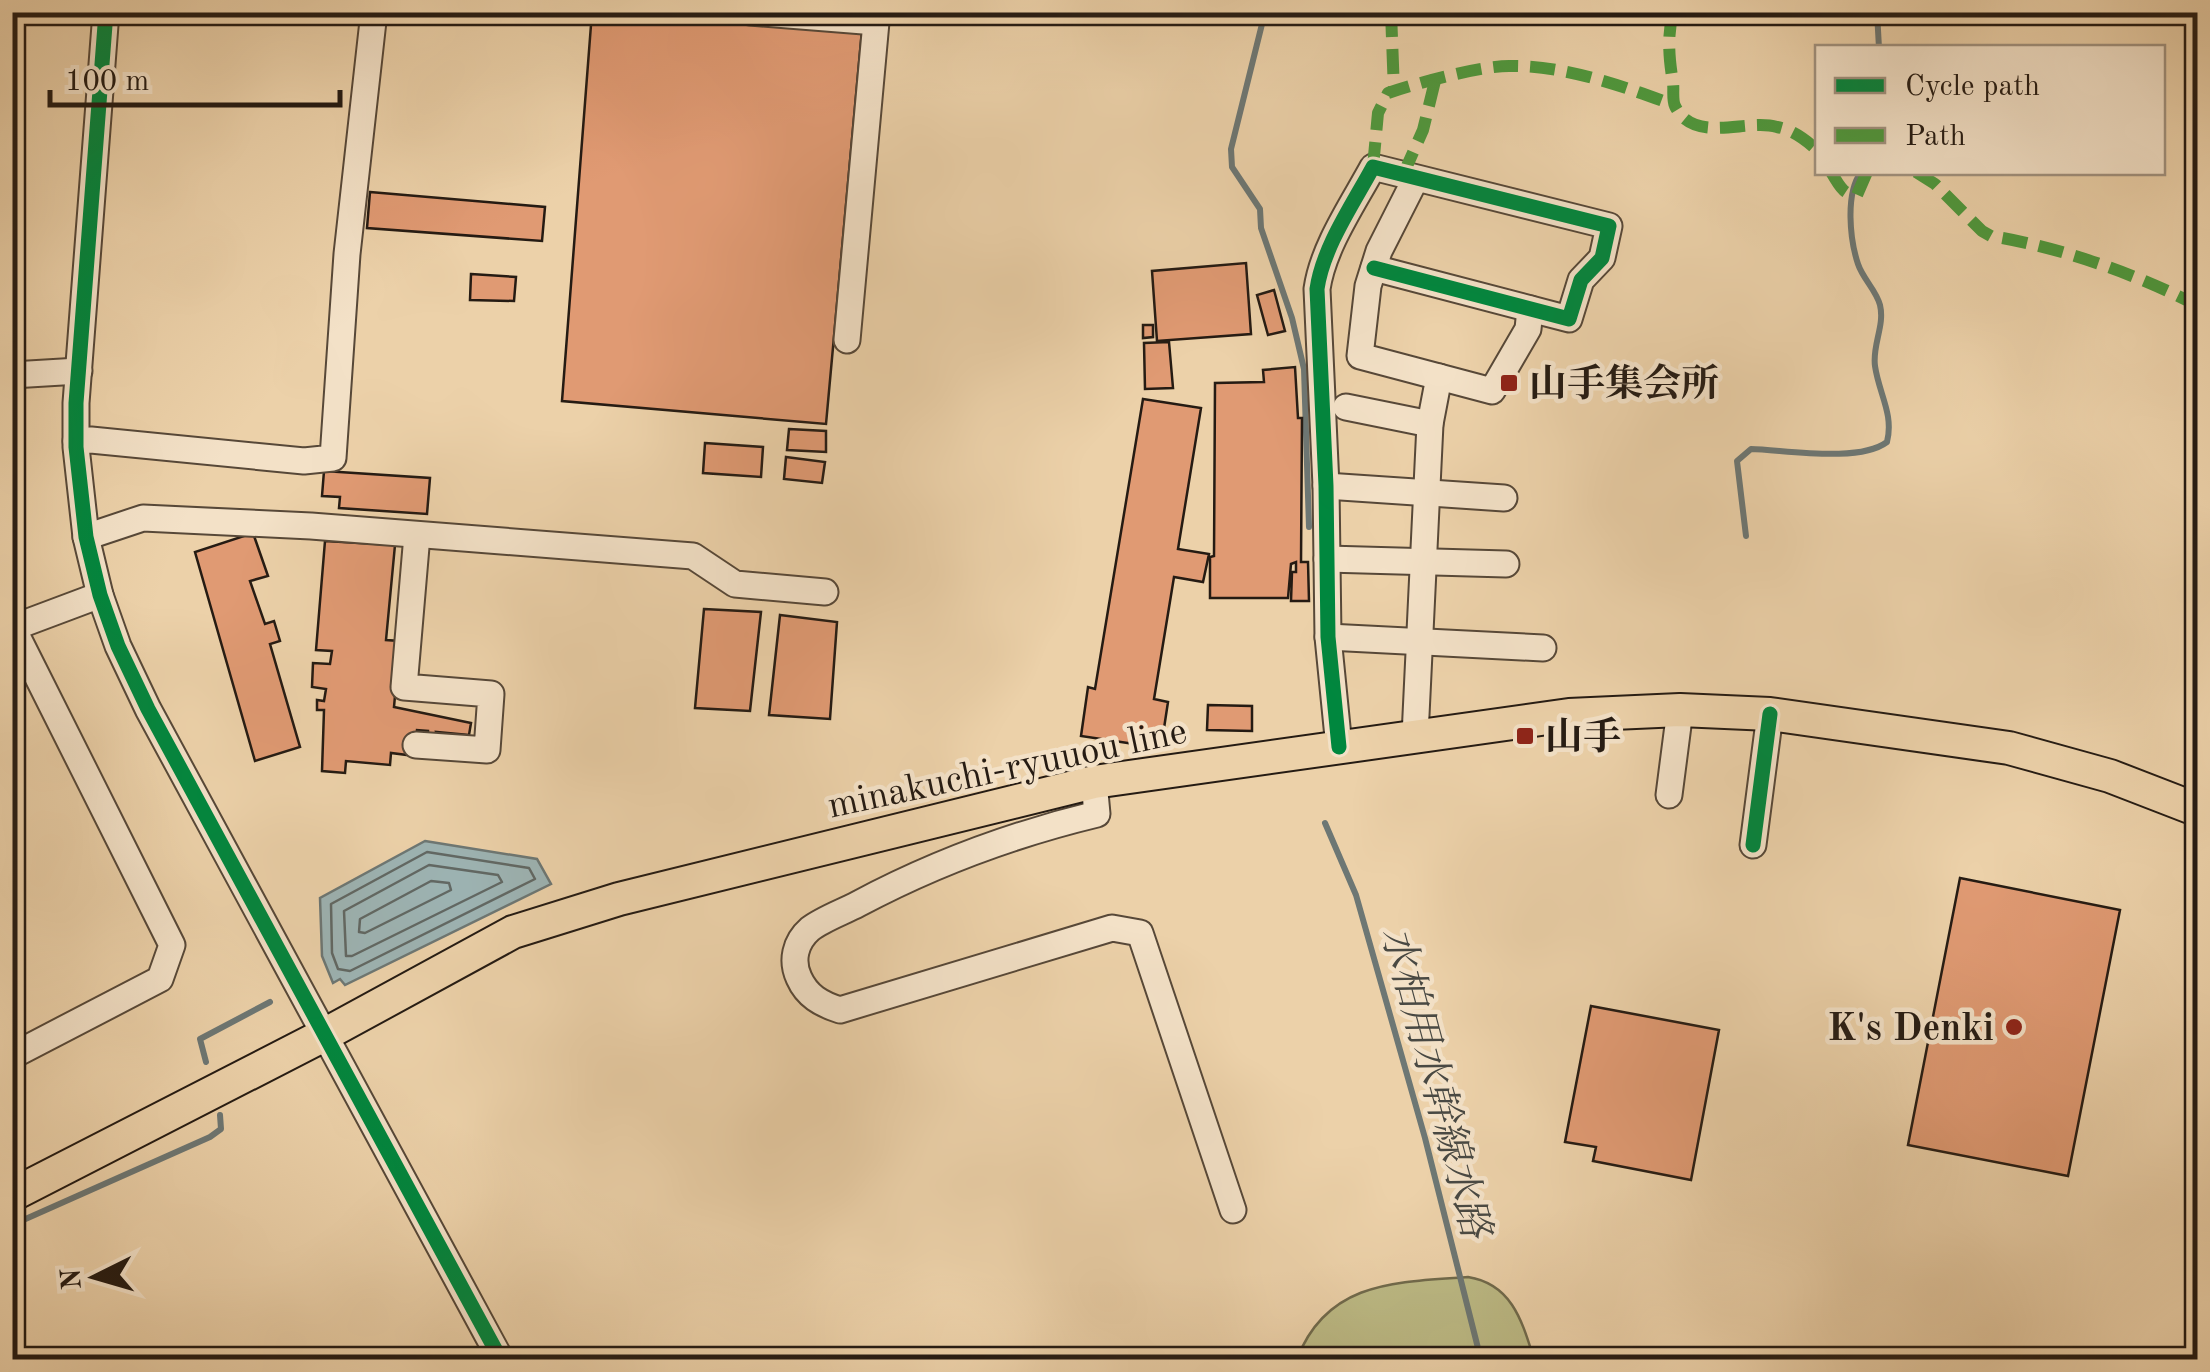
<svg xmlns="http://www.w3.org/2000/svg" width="2210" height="1372" font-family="'Old Standard TT','Noto Serif JP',serif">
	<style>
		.green { fill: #bcba85; stroke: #706a4c; stroke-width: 2.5 }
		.water { fill: #9db4b4; stroke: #6d7774; stroke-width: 2.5 }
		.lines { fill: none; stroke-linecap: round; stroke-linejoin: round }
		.shore { stroke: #616864; stroke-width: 2.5 }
		.stream { stroke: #6d7774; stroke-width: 6 }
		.building { fill: #e09a73; stroke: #251b13; stroke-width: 2.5 }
		.minor-casing { stroke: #574838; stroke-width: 29 }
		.major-casing { stroke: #251b13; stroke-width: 36 }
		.minor { stroke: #f3e1c7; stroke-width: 25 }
		.major { stroke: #ecd1a9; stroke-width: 32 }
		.quiet { stroke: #4e993d; stroke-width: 12; stroke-dasharray: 25 12; stroke-linecap: butt }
		.cycleway-casing { stroke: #f3e1c7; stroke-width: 21 }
		.cycleway { stroke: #00873e; stroke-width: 15 }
		.poi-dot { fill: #8f2418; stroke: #f3e1c7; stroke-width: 4 }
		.labels { text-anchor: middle; stroke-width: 9; stroke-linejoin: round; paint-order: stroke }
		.poi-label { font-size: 38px; font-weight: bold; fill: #251b13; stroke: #f3e1c7; text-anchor: start }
		.street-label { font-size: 38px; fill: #251b13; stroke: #f3e1c7 }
		.water-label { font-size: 40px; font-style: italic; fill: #494943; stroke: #f3e1c7 }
	</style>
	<rect width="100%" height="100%" fill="#ecd1a9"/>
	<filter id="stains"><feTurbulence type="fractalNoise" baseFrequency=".002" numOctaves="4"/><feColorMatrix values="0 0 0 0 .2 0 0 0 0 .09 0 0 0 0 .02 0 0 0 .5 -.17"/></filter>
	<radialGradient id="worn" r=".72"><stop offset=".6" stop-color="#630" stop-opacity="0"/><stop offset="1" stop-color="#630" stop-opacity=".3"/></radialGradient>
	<!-- green -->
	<path class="green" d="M 1468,1277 C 1512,1284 1522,1321 1534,1359 L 1297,1359 C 1327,1281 1396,1282 1468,1277 Z"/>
	<!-- water -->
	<path class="water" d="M 425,841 L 537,859 L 551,884 L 345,985 L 340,979 L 333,983 L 322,956 L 320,898 Z"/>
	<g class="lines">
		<!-- shore -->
		<g class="shore">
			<path d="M 427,852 L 529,868 L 535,879 L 350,971 L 338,969 L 332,953 L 331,904 Z"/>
			<path d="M 429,865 L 498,875 L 502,882 L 352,956 L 346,956 L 344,911 Z"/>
			<path d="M 431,881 L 449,883 L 451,890 L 365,933 L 359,932 L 360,919 Z"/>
		</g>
		<!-- stream -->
		<g class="stream">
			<path d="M 1265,12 L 1231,149 L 1232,167 L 1260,209 L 1261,228 L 1292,318 L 1304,369 L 1309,527"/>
			<path d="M 1877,12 L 1879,48"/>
			<path d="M 1746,536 L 1737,461 L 1751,449 C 1786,450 1859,463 1887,442 C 1894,414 1879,394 1875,366 C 1872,345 1885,326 1880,305 C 1876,290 1863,279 1858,264 C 1850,240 1845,194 1861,172"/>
			<path d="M 1325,823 L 1356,895 L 1425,1138 L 1481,1360"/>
			<path d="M 206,1062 L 200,1039 L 270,1002"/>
			<path d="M 12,1225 L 210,1137 L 221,1129 L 220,1115"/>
		</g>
	</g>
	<!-- building -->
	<g class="building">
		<path d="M 592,12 L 862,30 L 826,424 L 562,401 Z"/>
		<path d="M 370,192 L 545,207 L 542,241 L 367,228 Z"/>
		<path d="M 1246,263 L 1251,334 L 1157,341 L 1152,271 Z"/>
		<path d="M 471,274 L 516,277 L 514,301 L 470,300 Z"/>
		<path d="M 1274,290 L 1285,331 L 1268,335 L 1257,295 Z"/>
		<path d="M 1143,325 L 1153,325 L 1153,337 L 1143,338 Z"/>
		<path d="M 1169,342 L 1173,388 L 1145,389 L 1144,343 Z"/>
		<path d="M 1295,367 L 1298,418 L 1302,418 L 1301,562 L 1308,562 L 1309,601 L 1291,601 L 1292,572 L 1296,572 L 1296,562 L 1291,564 L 1288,598 L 1210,598 L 1210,557 L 1214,556 L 1215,383 L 1264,382 L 1263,370 Z"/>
		<path d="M 1143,399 L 1201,408 L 1178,549 L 1209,554 L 1203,582 L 1174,577 L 1154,699 L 1168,702 L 1161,748 L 1081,736 L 1088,687 L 1095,689 Z"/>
		<path d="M 789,429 L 826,431 L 826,452 L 787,450 Z"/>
		<path d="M 705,443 L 763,447 L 761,477 L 703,473 Z"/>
		<path d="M 786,457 L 825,462 L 822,483 L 784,479 Z"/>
		<path d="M 324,471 L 430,478 L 427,514 L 339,508 L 340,497 L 322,496 Z"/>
		<path d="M 253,533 L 268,576 L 250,581 L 265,624 L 274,621 L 280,641 L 270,644 L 300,747 L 255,761 L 195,552 Z"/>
		<path d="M 325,541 L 395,545 L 386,640 L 400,641 L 394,707 L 471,723 L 469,735 L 436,732 L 437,737 L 428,737 L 428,731 L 417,730 L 415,756 L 391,753 L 390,765 L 346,761 L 345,773 L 322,771 L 324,710 L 317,710 L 317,700 L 324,701 L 326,689 L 312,687 L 313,663 L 330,664 L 332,651 L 316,650 Z"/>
		<path d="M 704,609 L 761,612 L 750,711 L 695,708 Z"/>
		<path d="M 780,615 L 837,622 L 830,719 L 769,715 Z"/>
		<path d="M 1208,705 L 1252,706 L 1252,731 L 1207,730 Z"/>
		<path d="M 1960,878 L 2120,910 L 2068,1176 L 1908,1145 Z"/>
		<path d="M 1591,1006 L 1719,1030 L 1691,1180 L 1593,1161 L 1596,1147 L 1565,1142 Z"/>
	</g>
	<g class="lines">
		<!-- minor casing -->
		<g class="minor-casing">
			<g id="minor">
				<path d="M 106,12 L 76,403 L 76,447 L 86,537 L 100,595 L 118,646 L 148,709 L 501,1360"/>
				<path d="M 750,12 L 876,22 L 847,340"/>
				<path d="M 1415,180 L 1379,251 L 1368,286 L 1360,356 L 1492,391 L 1528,329 L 1530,309"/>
				<path d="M 12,375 L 79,371"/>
				<path d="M 1346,407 L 1430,424"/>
				<path d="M 76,441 L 91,440 L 304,461 L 333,458 L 347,254 L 374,12"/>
				<path d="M 1326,486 L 1504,498"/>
				<path d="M 86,537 L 143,518 L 311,526 L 693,556 L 735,584 L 825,592"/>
				<path d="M 1327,559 L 1506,564"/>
				<path d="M 12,628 L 100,595"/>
				<path d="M 1328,637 L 1543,648"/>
				<path d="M 1415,736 L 1430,424 L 1439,377"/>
				<path d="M 416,745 L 487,750 L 491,694 L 404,687 L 417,535"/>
				<path d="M 1339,747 L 1328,637 L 1326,486 L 1317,289 C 1323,247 1353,204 1373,167 L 1609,226 L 1602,258 L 1581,280 L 1569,319 L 1374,268"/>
				<path d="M 1094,782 L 1097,814 C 1014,834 933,864 858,904 C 843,912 823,919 810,929 C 795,942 791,961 799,978 C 807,996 821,1004 840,1010 L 1112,928 L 1140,933 L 1233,1210"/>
				<path d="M 1669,795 L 1680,710"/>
				<path d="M 1753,845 L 1770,714"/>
				<path d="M 12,1056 L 160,979 L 172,945 L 13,628"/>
			</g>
		</g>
		<!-- major casing -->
		<g class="major-casing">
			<path id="major" d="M 12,1195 L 324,1035 L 513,932 L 619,899 L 1094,782 L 1569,715 L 1680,710 L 1770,714 L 2009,748 L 2110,776 L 2198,810"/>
		</g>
		<!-- minor -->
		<use href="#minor" class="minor"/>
		<!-- major -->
		<use href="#major" class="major"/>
		<!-- quiet -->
		<g class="quiet">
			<path d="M 1391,12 L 1394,91"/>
			<path d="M 1673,12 C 1667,37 1669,58 1673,83 C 1674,90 1672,100 1675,106 C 1694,145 1746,118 1777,127 C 1793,130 1806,140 1818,151"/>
			<path d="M 1373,167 L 1378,113 L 1388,93 C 1417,83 1480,66 1509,66 C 1565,65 1622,86 1674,105"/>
			<path d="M 1831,172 C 1839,184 1842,195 1857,195 L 1867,172"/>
			<path d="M 1916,172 L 1935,184 L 1982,231 L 1991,236 C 2059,247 2137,274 2198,306"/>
			<path d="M 1403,175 L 1423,130 L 1435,81"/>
		</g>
		<!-- cycleway casing -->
		<g class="cycleway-casing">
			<g id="cycleway">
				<path d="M 106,12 L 76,403 L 76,447 L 86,537 L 100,595 L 118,646 L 148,709 L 501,1360"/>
				<path d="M 1339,747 L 1328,637 L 1326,486 L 1317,289 C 1323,247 1353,204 1373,167 L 1609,226 L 1602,258 L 1581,280 L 1569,319 L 1374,268"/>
				<path d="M 1753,845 L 1770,714"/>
			</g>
		</g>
		<!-- cycleway -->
		<use href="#cycleway" class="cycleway"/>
	</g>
	<!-- markers -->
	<g class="poi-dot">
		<rect x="1499" y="373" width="20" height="20" rx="5"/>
		<rect x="1515" y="726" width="20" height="20" rx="5"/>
		<circle cx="2014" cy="1027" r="10"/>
	</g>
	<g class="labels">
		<!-- poi labels -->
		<g class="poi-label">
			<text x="1529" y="396">山手集会所</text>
			<text x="1545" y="749">山手</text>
			<text x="1994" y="1040" text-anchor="end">K's Denki</text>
		</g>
		<!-- street labels -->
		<g class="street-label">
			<text transform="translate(1007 767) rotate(-12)" y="13">minakuchi-ryuuou line</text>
		</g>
		<!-- water labels -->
		<g class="water-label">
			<text transform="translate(1437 1082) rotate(75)" y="14">水柏用水幹線水路</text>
		</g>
	</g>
	<!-- margin -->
	<rect width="2210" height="1372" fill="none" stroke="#ecd1a9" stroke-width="50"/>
	<rect x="15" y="15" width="2180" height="1342" fill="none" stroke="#251b13" stroke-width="5"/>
	<rect x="25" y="25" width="2160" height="1322" fill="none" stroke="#251b13" stroke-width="2.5"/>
	<!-- legend -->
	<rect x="1815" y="45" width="350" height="130" fill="#f3e1c7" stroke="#a1927f" stroke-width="2.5"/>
	<rect x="1835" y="78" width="50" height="15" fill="#00873e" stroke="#a1927f" stroke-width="2.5"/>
	<text x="1905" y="95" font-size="30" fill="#251b13">Cycle path</text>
	<rect x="1835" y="128" width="50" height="15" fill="#4e993d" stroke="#a1927f" stroke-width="2.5"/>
	<text x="1905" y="145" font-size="30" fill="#251b13">Path</text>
	<!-- north arrow -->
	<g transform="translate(95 1277) rotate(265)" stroke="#f3e1c7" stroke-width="8" paint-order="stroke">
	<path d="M0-8L18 38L0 25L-18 38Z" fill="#251b13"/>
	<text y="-15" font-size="28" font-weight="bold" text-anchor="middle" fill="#251b13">N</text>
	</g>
	<!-- scale -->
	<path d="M50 90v15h290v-15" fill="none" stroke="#251b13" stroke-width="5"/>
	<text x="65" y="90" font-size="30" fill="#251b13" stroke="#f3e1c7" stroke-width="8" paint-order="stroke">100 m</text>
	<rect width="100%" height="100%" filter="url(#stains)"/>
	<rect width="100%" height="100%" fill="url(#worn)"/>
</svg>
